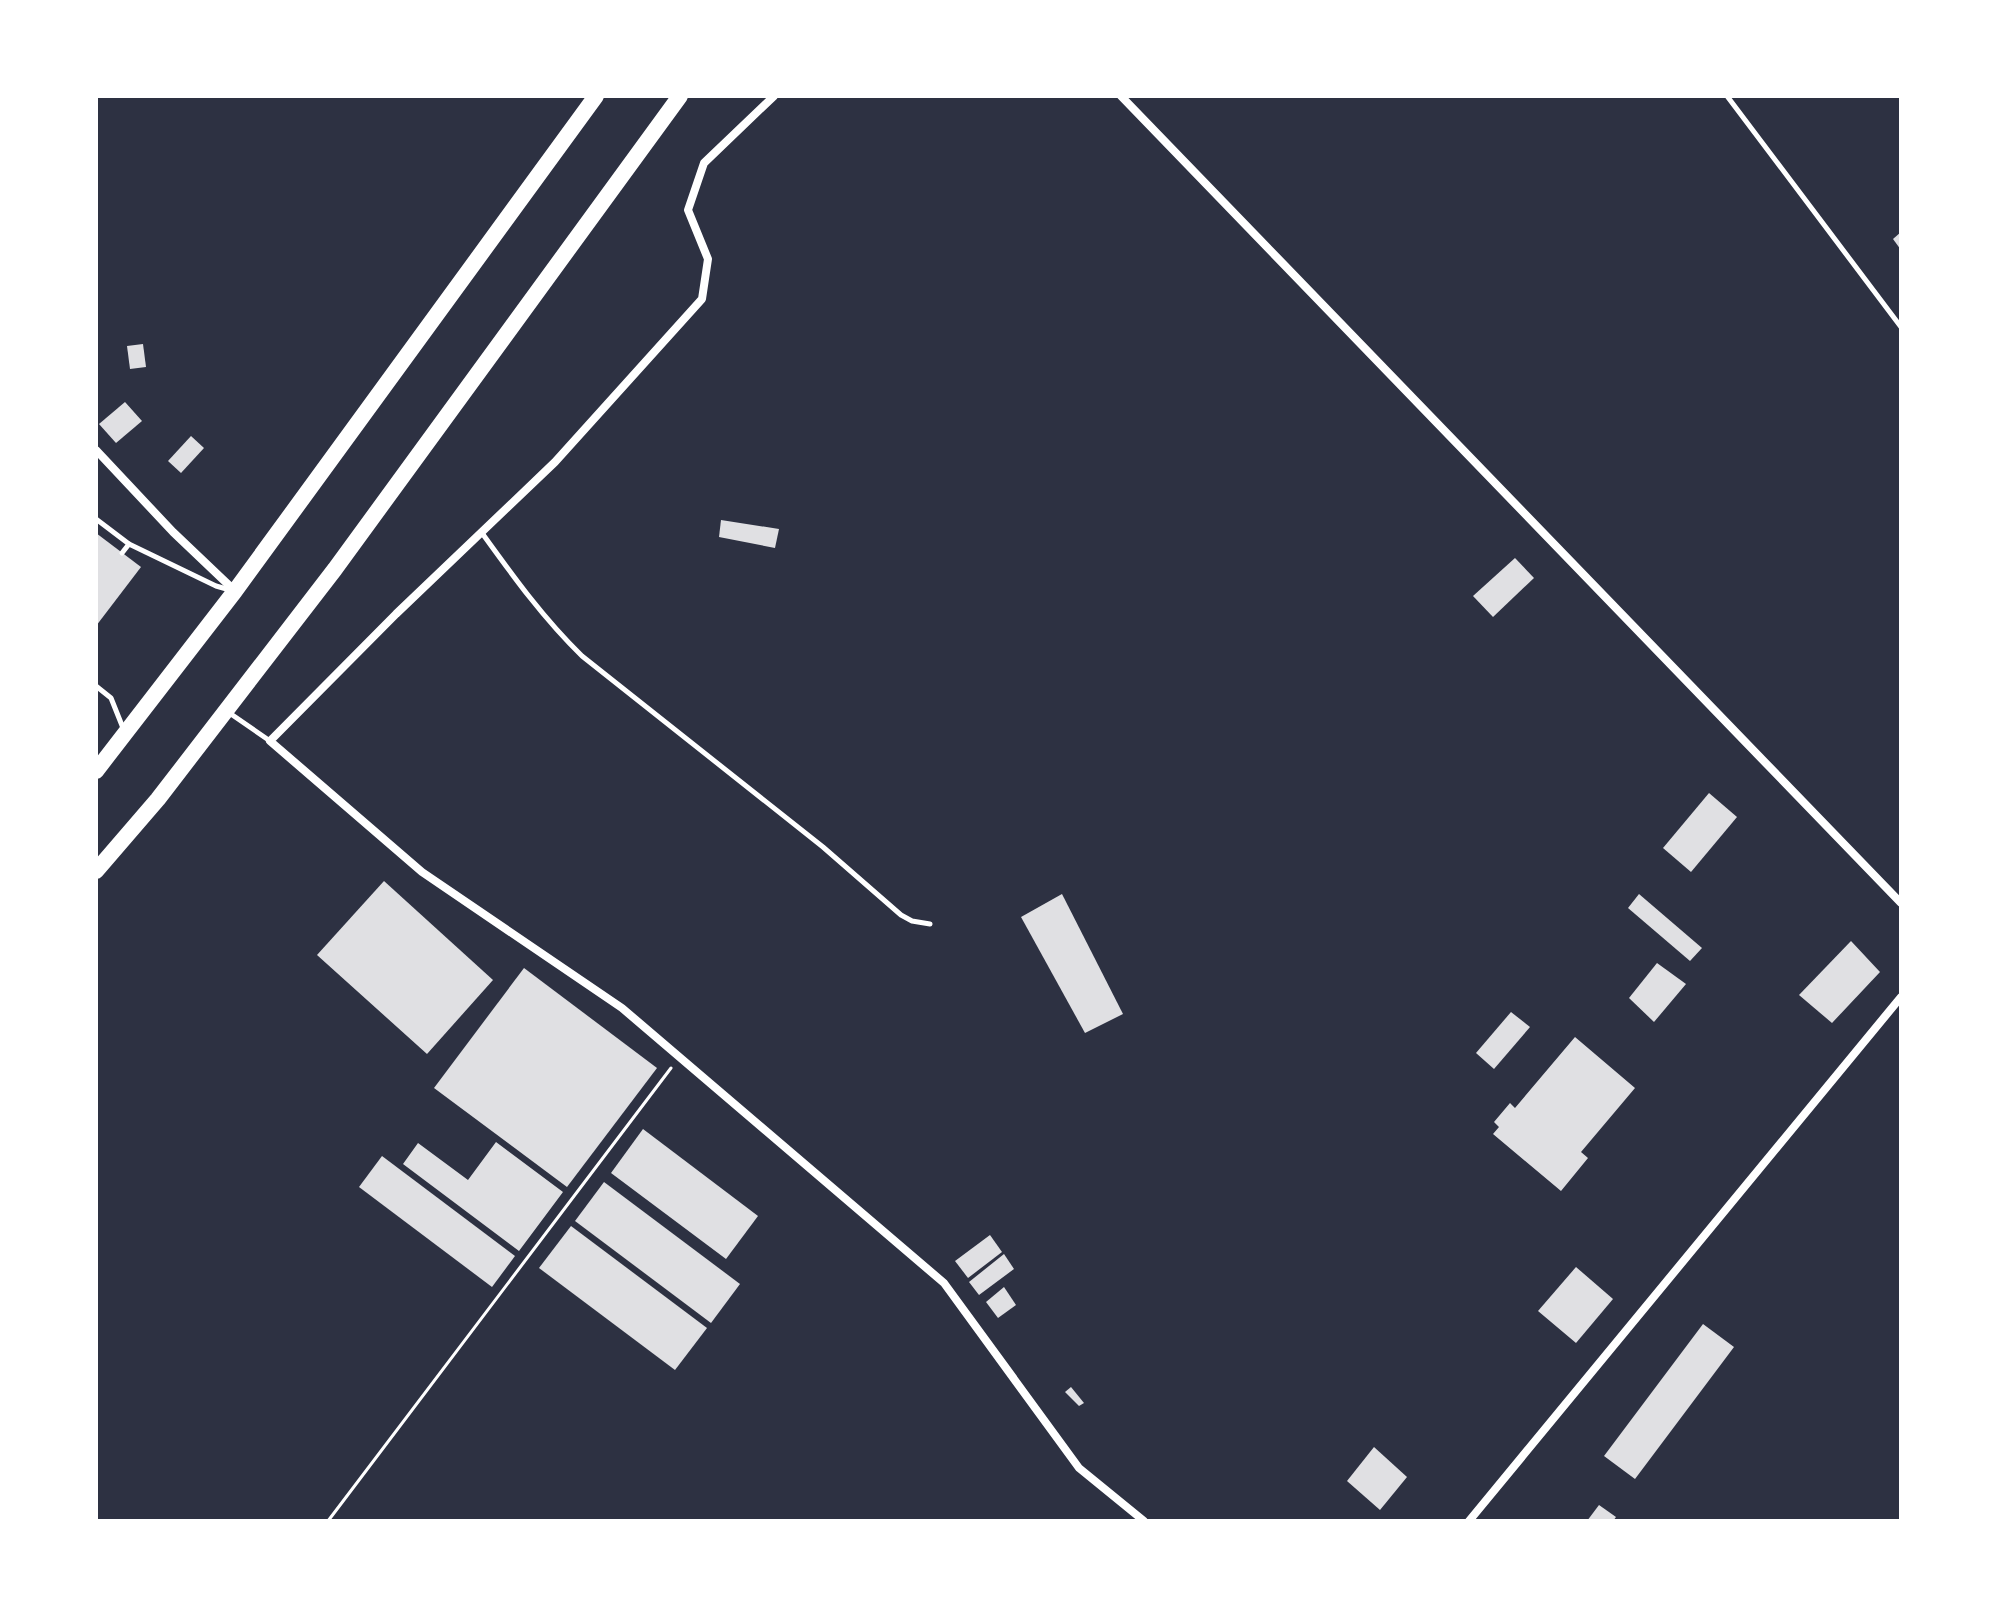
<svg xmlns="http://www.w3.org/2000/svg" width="1997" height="1617" font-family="Signika,sans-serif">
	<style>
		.building { fill: #e0e0e3 }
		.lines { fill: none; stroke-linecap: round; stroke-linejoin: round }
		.path { stroke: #fff; stroke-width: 3 }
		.service { stroke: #fff; stroke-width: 5 }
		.minor { stroke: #fff; stroke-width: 8 }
		.trunk { stroke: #fff; stroke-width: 16 }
	</style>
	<rect width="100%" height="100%" fill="#2d3142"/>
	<!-- building -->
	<g class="building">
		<path d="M 1901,232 L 1901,250 L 1893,239 Z"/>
		<path d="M 143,344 L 146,367 L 130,369 L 127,346 Z"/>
		<path d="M 125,402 L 142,421 L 116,443 L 99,424 Z"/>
		<path d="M 191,436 L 204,448 L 181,473 L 168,461 Z"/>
		<path d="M 721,520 L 779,529 L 775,548 L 719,537 Z"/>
		<path d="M 96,533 L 141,567 L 96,626 Z"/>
		<path d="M 1515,558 L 1534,578 L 1493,617 L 1473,596 Z"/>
		<path d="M 1709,793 L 1737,817 L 1691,872 L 1663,848 Z"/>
		<path d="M 384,881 L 493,980 L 427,1054 L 317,955 Z"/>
		<path d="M 1062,894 L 1123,1014 L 1085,1033 L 1021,917 Z"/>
		<path d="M 1639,894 L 1702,948 L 1690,961 L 1628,908 Z"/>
		<path d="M 1851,941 L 1880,972 L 1832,1023 L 1799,995 Z"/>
		<path d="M 1657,963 L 1686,984 L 1654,1022 L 1629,998 Z"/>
		<path d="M 524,968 L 657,1068 L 567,1187 L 434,1088 Z"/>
		<path d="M 1511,1012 L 1530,1027 L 1494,1069 L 1476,1053 Z"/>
		<path d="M 1575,1037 L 1635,1088 L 1581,1152 L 1588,1158 L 1561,1191 L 1493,1134 L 1499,1127 L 1494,1122 L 1510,1103 L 1515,1108 Z"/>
		<path d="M 643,1129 L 758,1216 L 726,1259 L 611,1173 Z"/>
		<path d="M 496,1142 L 563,1192 L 519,1251 L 403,1164 L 418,1143 L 468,1180 Z"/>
		<path d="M 382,1156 L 515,1256 L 492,1287 L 359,1187 Z"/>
		<path d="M 604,1182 L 740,1284 L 711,1323 L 575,1221 Z"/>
		<path d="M 571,1226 L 707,1328 L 675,1370 L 539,1268 Z"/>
		<path d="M 990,1235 L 1002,1252 L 968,1278 L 955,1261 Z"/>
		<path d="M 1004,1254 L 1014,1269 L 979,1295 L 969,1282 Z"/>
		<path d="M 1576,1267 L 1613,1299 L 1576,1343 L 1538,1311 Z"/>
		<path d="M 1004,1287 L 1016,1305 L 998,1318 L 986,1302 Z"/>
		<path d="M 1703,1324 L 1734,1347 L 1635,1479 L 1604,1456 Z"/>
		<path d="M 1071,1387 L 1084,1403 L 1079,1406 L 1065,1392 Z"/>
		<path d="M 1374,1447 L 1407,1477 L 1380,1510 L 1347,1481 Z"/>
		<path d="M 1599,1505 L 1616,1517 L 1613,1521 L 1587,1521 Z"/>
	</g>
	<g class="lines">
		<!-- path -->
		<path class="path" d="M 328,1521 L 671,1068"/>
		<!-- service -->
		<g class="service">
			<path d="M 1727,96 L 1901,327"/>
			<path d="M 96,519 L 129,544"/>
			<path d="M 482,533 C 513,576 543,618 582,656 L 823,847 L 901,915 L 912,921 L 930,924"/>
			<path d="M 122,553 L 129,544 L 216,586 L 230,590"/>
			<path d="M 96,686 L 111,698 L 123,728"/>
			<path d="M 228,712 L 270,741"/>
		</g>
		<!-- minor -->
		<g class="minor">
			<path d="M 774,96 L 704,163 L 688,210 L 708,259 L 702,299 L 555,462 L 396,614 L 270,741 L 422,872 L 622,1008 L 944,1283 L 1079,1468 L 1144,1521"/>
			<path d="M 1121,96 L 1901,903"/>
			<path d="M 96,450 L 173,532 L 235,591"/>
			<path d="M 1469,1521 L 1901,997"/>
		</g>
		<!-- trunk -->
		<g class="trunk">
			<path d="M 96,771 L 235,591 L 596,96"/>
			<path d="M 96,871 L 158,799 L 335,569 L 680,96"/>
		</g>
	</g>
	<!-- border -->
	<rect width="1997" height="1617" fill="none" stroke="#ffffff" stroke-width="196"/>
</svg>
